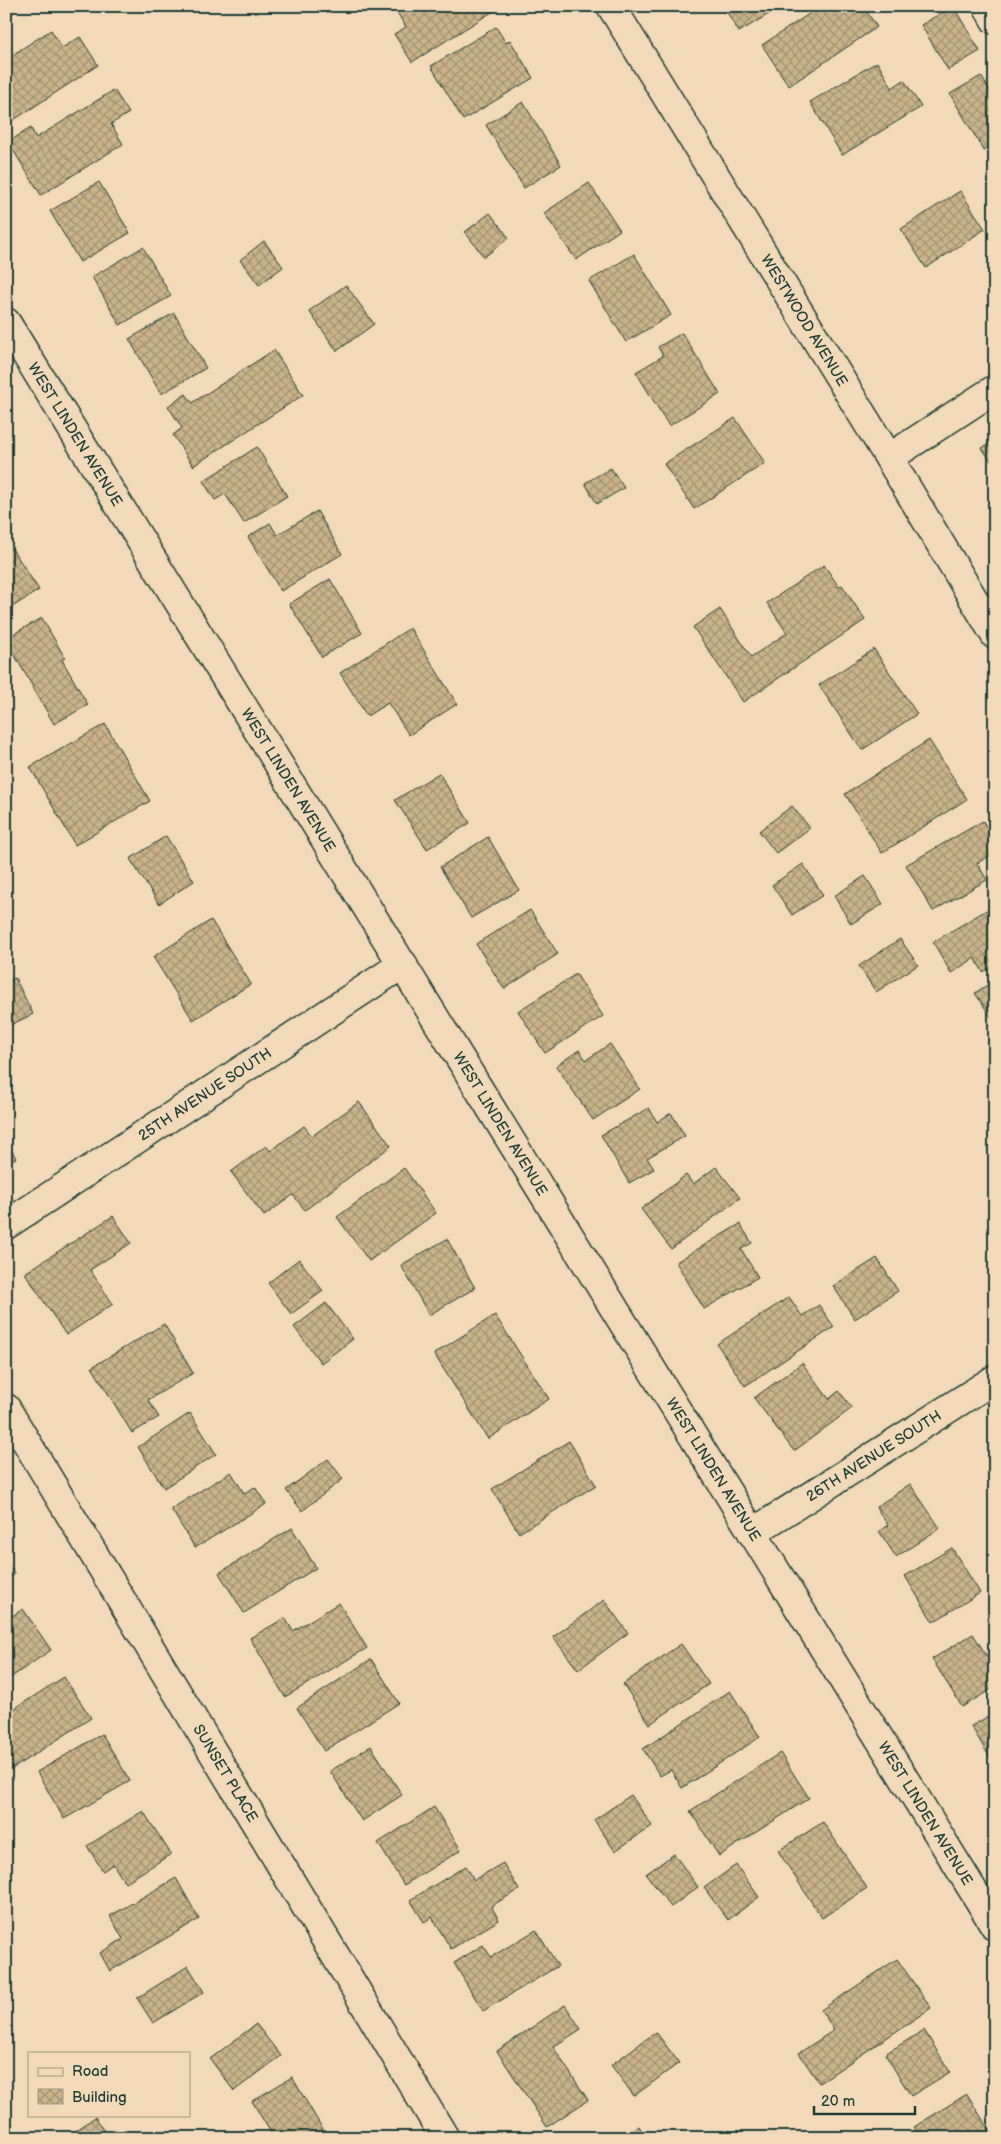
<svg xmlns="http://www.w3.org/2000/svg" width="1001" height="2144" font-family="'Balsamiq Sans',sans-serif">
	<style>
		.building { fill: url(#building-cross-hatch); stroke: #1f3d34 }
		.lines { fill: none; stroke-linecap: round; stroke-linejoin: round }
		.street-casing { stroke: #1f3d34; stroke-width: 31 }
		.street { stroke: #f2d9b9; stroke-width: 28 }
		.labels { text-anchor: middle; stroke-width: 5; stroke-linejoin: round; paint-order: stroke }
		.street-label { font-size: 15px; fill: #1f3d34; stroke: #f2d9b9 }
	</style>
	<defs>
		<pattern id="building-cross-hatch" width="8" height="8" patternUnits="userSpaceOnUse" patternTransform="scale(1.25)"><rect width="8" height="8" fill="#cab38b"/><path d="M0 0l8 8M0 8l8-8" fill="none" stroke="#a39372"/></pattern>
	</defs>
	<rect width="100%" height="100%" fill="#f2d9b9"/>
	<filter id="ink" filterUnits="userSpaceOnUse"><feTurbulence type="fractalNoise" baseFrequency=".02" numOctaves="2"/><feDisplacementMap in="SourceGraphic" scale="10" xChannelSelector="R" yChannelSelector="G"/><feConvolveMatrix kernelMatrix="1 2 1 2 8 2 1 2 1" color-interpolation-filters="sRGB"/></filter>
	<g filter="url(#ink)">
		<!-- building -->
		<g class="building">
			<path d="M 393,6 L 500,6 L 500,7 L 412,62 L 394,34 L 406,27 Z"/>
			<path d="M 723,6 L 782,6 L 739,32 Z"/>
			<path d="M 821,6 L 863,6 L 877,27 L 789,86 L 762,45 Z"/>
			<path d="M 953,6 L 980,51 L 948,70 L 921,25 Z"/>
			<path d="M 496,27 L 506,43 L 510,40 L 533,78 L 463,120 L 431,66 Z"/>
			<path d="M 6,29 L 11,37 L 6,41 Z"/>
			<path d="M 51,30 L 62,48 L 80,37 L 98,65 L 6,125 L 6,59 Z"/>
			<path d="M 877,62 L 892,88 L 904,80 L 921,107 L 842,155 L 810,102 Z"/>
			<path d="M 981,76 L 995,99 L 995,144 L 984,151 L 950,94 Z"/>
			<path d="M 114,90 L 129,113 L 111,124 L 123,144 L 41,195 L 8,142 L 31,128 L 36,138 Z"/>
			<path d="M 523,102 L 561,165 L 524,188 L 486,125 Z"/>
			<path d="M 99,182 L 130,233 L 80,262 L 50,211 Z"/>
			<path d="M 589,183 L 620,230 L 576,260 L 544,213 Z"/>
			<path d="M 960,191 L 985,229 L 926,268 L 901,229 Z"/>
			<path d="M 490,213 L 509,238 L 484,257 L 465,232 Z"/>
			<path d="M 264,241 L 283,267 L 259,285 L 240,260 Z"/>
			<path d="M 143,247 L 171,296 L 120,325 L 92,277 Z"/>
			<path d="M 634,254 L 671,315 L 626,342 L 589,281 Z"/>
			<path d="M 346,285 L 374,324 L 337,351 L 309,311 Z"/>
			<path d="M 174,313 L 206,368 L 161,394 L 129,339 Z"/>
			<path d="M 682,333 L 720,394 L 669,426 L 636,372 L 663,356 L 658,347 Z"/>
			<path d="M 274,350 L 303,395 L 193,466 L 173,435 L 182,428 L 168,406 L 186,394 L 192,403 Z"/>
			<path d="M 735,418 L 765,463 L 694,509 L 664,464 Z"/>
			<path d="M 995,440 L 995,467 L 982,448 Z"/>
			<path d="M 257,447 L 287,496 L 244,523 L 225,494 L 215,500 L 203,481 Z"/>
			<path d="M 611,468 L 624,488 L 597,504 L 585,483 Z"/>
			<path d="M 317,511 L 342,554 L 281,591 L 248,537 L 270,523 L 277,535 Z"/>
			<path d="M 11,547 L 39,590 L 6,611 L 6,550 Z"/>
			<path d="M 824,565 L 839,587 L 842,585 L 865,620 L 743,702 L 693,627 L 720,609 L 751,657 L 787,633 L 767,603 Z"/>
			<path d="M 330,579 L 362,633 L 322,657 L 289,604 Z"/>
			<path d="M 42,618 L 65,658 L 62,660 L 88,705 L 54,724 L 6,640 L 6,638 Z"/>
			<path d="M 410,628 L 457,704 L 409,735 L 388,703 L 367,716 L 340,673 Z"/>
			<path d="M 874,649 L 917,714 L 862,750 L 819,685 Z"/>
			<path d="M 105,724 L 150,801 L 75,845 L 30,767 Z"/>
			<path d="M 929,740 L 967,799 L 882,853 L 845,794 Z"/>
			<path d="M 439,773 L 470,823 L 427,849 L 395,800 Z"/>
			<path d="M 792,806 L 810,828 L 776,853 L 759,831 Z"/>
			<path d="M 983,821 L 995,842 L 995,853 L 977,863 L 987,880 L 933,911 L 906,865 Z"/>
			<path d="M 166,836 L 194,881 L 159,904 L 130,859 Z"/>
			<path d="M 488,837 L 519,890 L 471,918 L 440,867 Z"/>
			<path d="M 803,864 L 823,895 L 792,915 L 772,885 Z"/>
			<path d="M 865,876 L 883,904 L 851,924 L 834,896 Z"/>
			<path d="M 995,905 L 995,965 L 983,972 L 975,958 L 951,973 L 933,942 Z"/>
			<path d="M 530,910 L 558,954 L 504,989 L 476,944 Z"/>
			<path d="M 211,920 L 251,984 L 193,1020 L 153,957 Z"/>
			<path d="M 900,939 L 918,965 L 876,992 L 859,966 Z"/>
			<path d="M 576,974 L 603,1016 L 545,1053 L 518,1011 Z"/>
			<path d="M 15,978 L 33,1014 L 6,1027 L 6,982 Z"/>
			<path d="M 995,980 L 995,1023 L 975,993 Z"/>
			<path d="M 610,1044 L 640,1089 L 593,1120 L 556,1066 L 579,1050 L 586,1060 Z"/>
			<path d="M 359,1102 L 391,1146 L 305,1210 L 293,1195 L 264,1216 L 231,1172 L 266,1146 L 270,1151 L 304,1126 L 312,1136 Z"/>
			<path d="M 649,1108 L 657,1122 L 671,1113 L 685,1136 L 647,1158 L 654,1169 L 629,1183 L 601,1135 Z"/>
			<path d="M 6,1141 L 16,1158 L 6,1163 Z"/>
			<path d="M 716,1167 L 740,1198 L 671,1249 L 641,1209 L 686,1175 L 693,1184 Z"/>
			<path d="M 404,1168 L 436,1213 L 369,1261 L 337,1217 Z"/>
			<path d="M 113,1216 L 131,1243 L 90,1270 L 113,1304 L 66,1335 L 25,1273 Z"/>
			<path d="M 740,1224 L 752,1243 L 741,1249 L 758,1277 L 704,1309 L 676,1262 Z"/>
			<path d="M 447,1239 L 475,1288 L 429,1315 L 401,1265 Z"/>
			<path d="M 877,1258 L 898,1291 L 855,1319 L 833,1286 Z"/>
			<path d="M 299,1259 L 323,1291 L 291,1314 L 268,1283 Z"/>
			<path d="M 789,1297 L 802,1316 L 819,1305 L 834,1327 L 745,1386 L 717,1344 Z"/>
			<path d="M 326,1303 L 353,1339 L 321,1363 L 294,1327 Z"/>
			<path d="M 495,1315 L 549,1399 L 488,1439 L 434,1354 Z"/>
			<path d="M 164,1324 L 193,1373 L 148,1400 L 159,1417 L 132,1433 L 92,1367 Z"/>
			<path d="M 802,1363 L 829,1399 L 839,1391 L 852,1408 L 794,1451 L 754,1398 Z"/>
			<path d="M 190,1413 L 216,1454 L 164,1488 L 138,1447 Z"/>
			<path d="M 569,1441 L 596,1485 L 519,1533 L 492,1489 Z"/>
			<path d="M 328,1459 L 343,1479 L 302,1511 L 286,1490 Z"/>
			<path d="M 231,1472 L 244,1493 L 255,1487 L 266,1504 L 195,1548 L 171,1509 Z"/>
			<path d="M 910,1484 L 940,1528 L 896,1557 L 879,1531 L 888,1525 L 876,1507 Z"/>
			<path d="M 292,1528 L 316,1568 L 244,1613 L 219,1573 Z"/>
			<path d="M 952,1548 L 980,1593 L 933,1622 L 905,1576 Z"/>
			<path d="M 6,1562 L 15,1574 L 6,1581 Z"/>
			<path d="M 604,1600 L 628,1633 L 578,1670 L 553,1637 Z"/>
			<path d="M 339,1603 L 367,1648 L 285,1697 L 250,1638 L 285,1618 L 293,1631 Z"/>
			<path d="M 23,1609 L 51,1650 L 7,1680 L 6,1620 Z"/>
			<path d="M 973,1634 L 995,1669 L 995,1687 L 962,1707 L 932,1659 Z"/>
			<path d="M 681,1644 L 709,1684 L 650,1724 L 623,1684 Z"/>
			<path d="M 371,1659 L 399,1703 L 324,1751 L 297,1708 Z"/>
			<path d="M 64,1677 L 91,1718 L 7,1772 L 6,1714 Z"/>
			<path d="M 730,1691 L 760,1737 L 682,1788 L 671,1770 L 660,1776 L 643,1749 Z"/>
			<path d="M 995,1713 L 995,1766 L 971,1726 Z"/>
			<path d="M 102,1734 L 130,1781 L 64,1819 L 37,1772 Z"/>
			<path d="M 371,1746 L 402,1795 L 362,1821 L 330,1771 Z"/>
			<path d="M 780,1753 L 809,1798 L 719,1856 L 690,1811 Z"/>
			<path d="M 631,1795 L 652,1826 L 615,1851 L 594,1820 Z"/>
			<path d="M 434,1807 L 461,1850 L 404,1885 L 378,1843 Z"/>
			<path d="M 143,1811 L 171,1854 L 125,1883 L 113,1864 L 103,1871 L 87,1846 Z"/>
			<path d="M 823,1822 L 867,1888 L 822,1918 L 778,1851 Z"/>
			<path d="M 674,1854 L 698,1887 L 671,1907 L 646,1874 Z"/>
			<path d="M 503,1863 L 519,1890 L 491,1906 L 499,1920 L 451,1949 L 432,1917 L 424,1922 L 410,1900 L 466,1866 L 474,1880 Z"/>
			<path d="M 736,1865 L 759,1897 L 728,1920 L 704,1888 Z"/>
			<path d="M 176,1878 L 199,1919 L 110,1971 L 100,1953 L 123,1939 L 110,1916 Z"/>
			<path d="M 536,1930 L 558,1966 L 483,2011 L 454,1963 L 483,1945 L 491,1957 Z"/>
			<path d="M 897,1959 L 931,2008 L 819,2083 L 799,2053 L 834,2030 L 821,2010 Z"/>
			<path d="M 188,1966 L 204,1992 L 153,2023 L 137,1998 Z"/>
			<path d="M 565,2005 L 581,2029 L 553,2047 L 588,2100 L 547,2127 L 497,2051 Z"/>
			<path d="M 256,2024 L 281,2056 L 234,2091 L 210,2059 Z"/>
			<path d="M 924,2030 L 950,2072 L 911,2096 L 885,2054 Z"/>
			<path d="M 656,2032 L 679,2063 L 634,2096 L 611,2065 Z"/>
			<path d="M 292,2077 L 325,2133 L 316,2138 L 274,2138 L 252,2101 Z"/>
			<path d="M 967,2094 L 994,2138 L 921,2138 L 914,2127 Z"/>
			<path d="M 95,2117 L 110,2138 L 66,2138 Z"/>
			<path d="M 639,2126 L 646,2138 L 620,2138 Z"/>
		</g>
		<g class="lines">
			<!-- street casing -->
			<g class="street-casing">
				<g id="street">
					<path id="s1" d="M 611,6 L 889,458 L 995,635"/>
					<path d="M 987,6 L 995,20"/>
					<path id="s2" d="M 6,322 L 995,1926"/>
					<path d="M 889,458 L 995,389"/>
					<path id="s3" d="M 6,1225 L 403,964"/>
					<path id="s4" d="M 6,1408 L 445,2138"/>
					<path id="s5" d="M 752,1533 L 995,1379"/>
				</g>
			</g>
			<!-- street -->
			<use href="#street" class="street"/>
		</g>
	</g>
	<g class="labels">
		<!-- street labels -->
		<g class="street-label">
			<text dy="5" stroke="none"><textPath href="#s1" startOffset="369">WESTWOOD AVENUE</textPath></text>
			<text dy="5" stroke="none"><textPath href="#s2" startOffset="132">WEST LINDEN AVENUE</textPath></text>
			<text dy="5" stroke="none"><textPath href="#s2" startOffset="538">WEST LINDEN AVENUE</textPath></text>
			<text dy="5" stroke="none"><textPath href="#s3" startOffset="238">25TH AVENUE SOUTH</textPath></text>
			<text dy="5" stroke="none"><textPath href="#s2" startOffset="942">WEST LINDEN AVENUE</textPath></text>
			<text dy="5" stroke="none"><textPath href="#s5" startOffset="144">26TH AVENUE SOUTH</textPath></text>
			<text dy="5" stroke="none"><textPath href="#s2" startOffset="1348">WEST LINDEN AVENUE</textPath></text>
			<text dy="5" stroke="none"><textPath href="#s4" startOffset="426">SUNSET PLACE</textPath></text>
			<text dy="5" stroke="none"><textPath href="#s2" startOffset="1752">WEST LINDEN AVENUE</textPath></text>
		</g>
	</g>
	<!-- margin -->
	<rect width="1001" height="2144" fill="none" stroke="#f2d9b9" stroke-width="25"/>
	<rect x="12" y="12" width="976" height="2119" fill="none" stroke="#1f3d34" stroke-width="2" filter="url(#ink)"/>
	<!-- legend -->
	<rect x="28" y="2052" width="162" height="65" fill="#f2d9b9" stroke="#9e9b84"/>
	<rect x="38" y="2068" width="25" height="8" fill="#f2d9b9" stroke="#9e9b84"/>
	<text x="72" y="2076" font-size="15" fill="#1f3d34">Road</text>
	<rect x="38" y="2089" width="25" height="15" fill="url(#building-cross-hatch)" stroke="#9e9b84"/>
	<text x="72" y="2102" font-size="15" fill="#1f3d34">Building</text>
	<!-- scale -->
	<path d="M814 2106v8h101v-8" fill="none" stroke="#1f3d34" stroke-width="2.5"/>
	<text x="821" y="2106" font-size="15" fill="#1f3d34" stroke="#f2d9b9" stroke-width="4" paint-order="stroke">20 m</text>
</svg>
